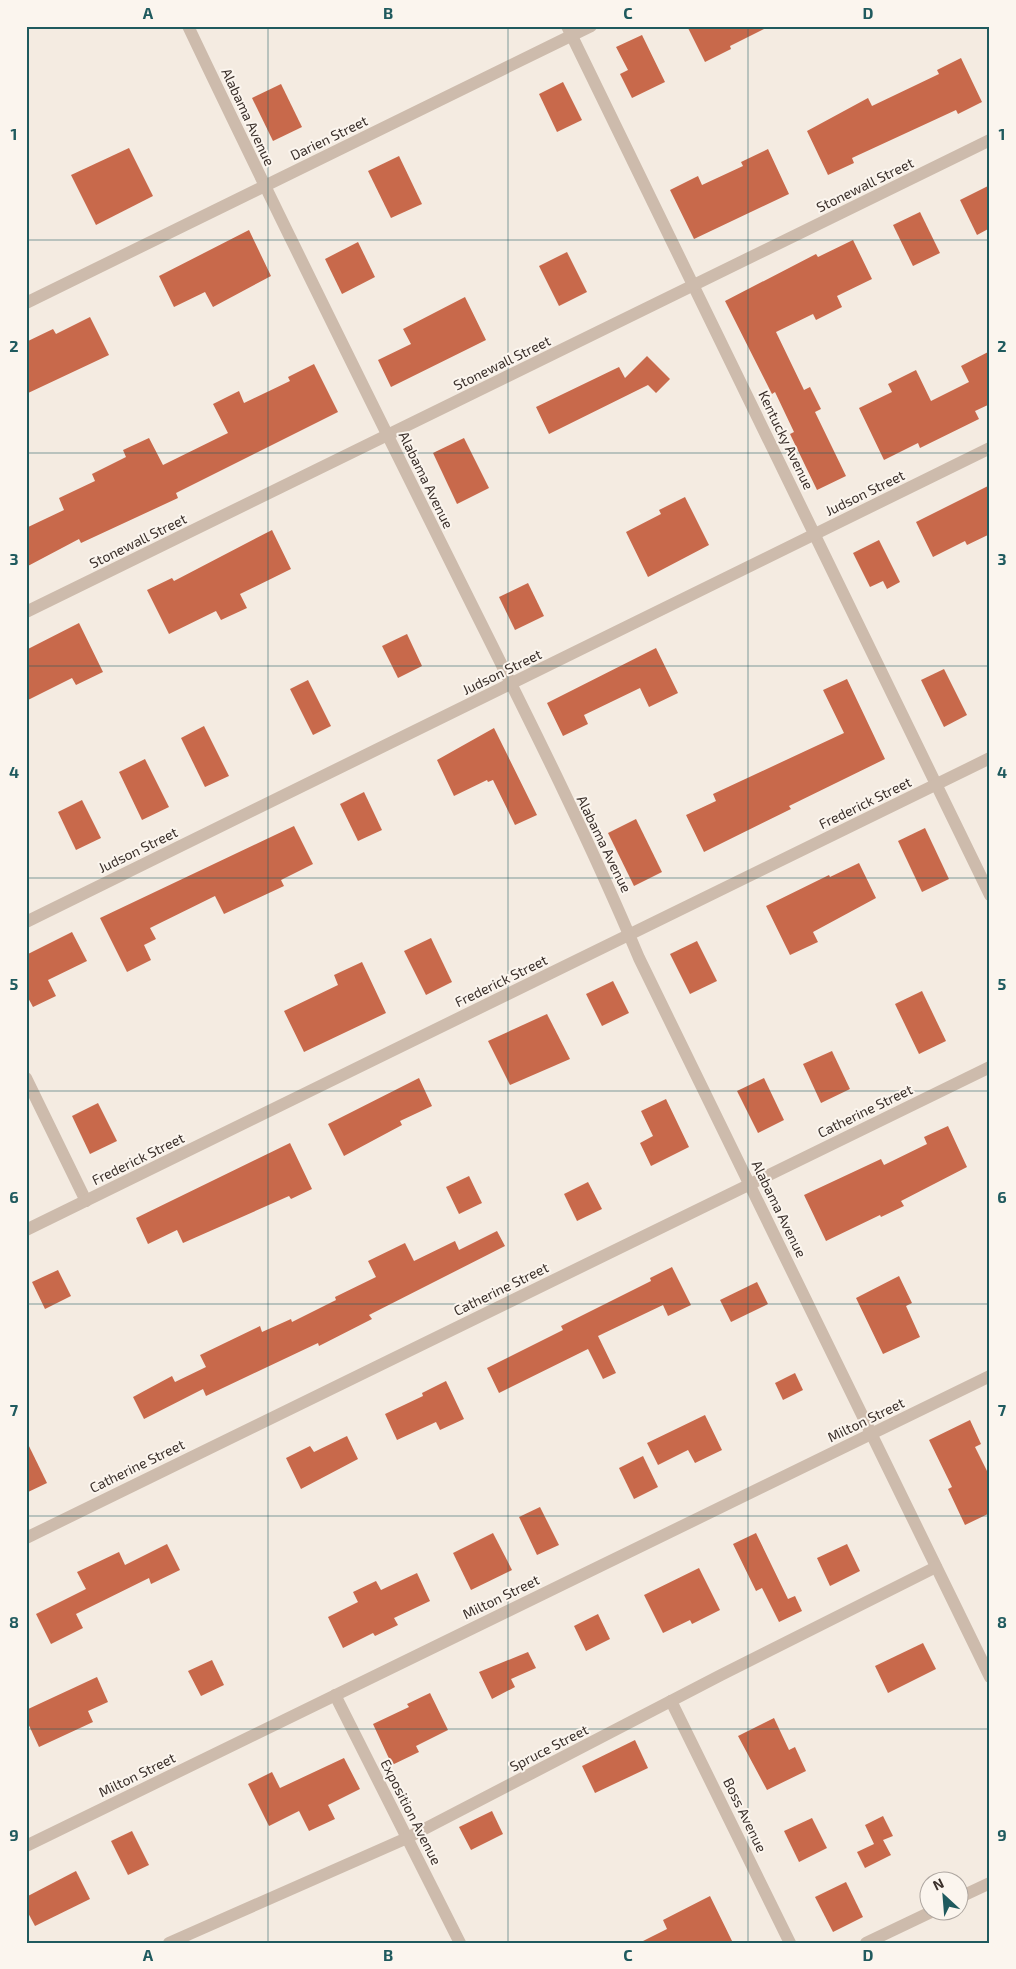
<svg xmlns="http://www.w3.org/2000/svg" width="1016" height="1969" font-family="'Exo 2',sans-serif">
	<style>
		.building { fill: #c8694b }
		.lines { fill: none; stroke-linecap: round; stroke-linejoin: round }
		.minor { stroke: #cdbbac; stroke-width: 12 }
		.grid { fill: none; stroke: #1f5a5e; stroke-width: 1; stroke-opacity: 0.55 }
		.labels { text-anchor: middle; stroke-width: 4; stroke-linejoin: round; paint-order: stroke }
		.street-label { font-size: 14px; fill: #3b302b; stroke: #fbf5ee }
		.neatline { fill: none; stroke: #1f5a5e; stroke-width: 2 }
		.grid-label { font-size: 16px; text-anchor: middle; font-weight: bold; fill: #1f5a5e }
	</style>
	<rect width="100%" height="100%" fill="#f4ebe1"/>
	<!-- building -->
	<g class="building">
		<path d="M 687,26 L 770,26 L 730,46 L 731,49 L 705,62 Z"/>
		<path d="M 642,35 L 665,82 L 632,98 L 620,74 L 628,70 L 616,47 Z"/>
		<path d="M 961,58 L 982,102 L 958,114 L 956,110 L 852,158 L 854,163 L 828,175 L 807,131 L 868,98 L 872,106 L 939,74 L 937,70 Z"/>
		<path d="M 563,82 L 582,120 L 557,132 L 539,94 Z"/>
		<path d="M 281,84 L 302,127 L 273,141 L 252,98 Z"/>
		<path d="M 129,148 L 153,196 L 96,225 L 71,175 Z"/>
		<path d="M 768,149 L 789,194 L 694,239 L 670,190 L 698,176 L 702,185 L 743,166 L 741,162 Z"/>
		<path d="M 399,156 L 422,204 L 391,218 L 368,171 Z"/>
		<path d="M 990,185 L 990,228 L 977,235 L 960,200 Z"/>
		<path d="M 920,212 L 940,253 L 913,266 L 893,225 Z"/>
		<path d="M 249,230 L 271,276 L 213,307 L 205,292 L 174,307 L 159,276 Z"/>
		<path d="M 853,240 L 872,279 L 837,296 L 842,307 L 816,320 L 813,314 L 776,332 L 804,390 L 810,387 L 821,409 L 815,412 L 846,476 L 817,490 L 790,434 L 794,432 L 775,392 L 772,394 L 725,301 L 816,254 L 818,257 Z"/>
		<path d="M 358,242 L 375,277 L 342,294 L 325,259 Z"/>
		<path d="M 567,252 L 587,292 L 559,306 L 539,266 Z"/>
		<path d="M 465,297 L 486,340 L 391,387 L 378,360 L 411,344 L 403,329 Z"/>
		<path d="M 90,317 L 109,355 L 26,394 L 26,342 L 53,329 L 56,334 Z"/>
		<path d="M 990,351 L 990,404 L 975,411 L 979,419 L 920,448 L 918,443 L 884,460 L 859,408 L 892,392 L 888,384 L 916,370 L 931,401 L 969,382 L 961,366 Z"/>
		<path d="M 647,356 L 670,379 L 656,393 L 648,385 L 549,434 L 536,407 L 619,367 L 625,378 Z"/>
		<path d="M 314,364 L 338,412 L 176,493 L 178,498 L 81,543 L 79,539 L 26,567 L 26,528 L 64,510 L 59,498 L 95,481 L 92,474 L 126,457 L 123,450 L 149,438 L 163,465 L 228,433 L 213,404 L 239,391 L 244,403 L 290,381 L 288,377 Z"/>
		<path d="M 464,438 L 489,488 L 457,504 L 433,453 Z"/>
		<path d="M 990,485 L 990,534 L 967,545 L 965,541 L 933,557 L 916,522 Z"/>
		<path d="M 685,497 L 709,545 L 648,577 L 626,532 L 661,514 L 659,510 Z"/>
		<path d="M 272,530 L 291,569 L 240,594 L 247,608 L 221,620 L 216,611 L 169,634 L 147,590 L 172,578 L 174,581 Z"/>
		<path d="M 879,540 L 900,582 L 887,589 L 883,581 L 870,587 L 853,553 Z"/>
		<path d="M 528,583 L 544,616 L 515,630 L 499,597 Z"/>
		<path d="M 79,623 L 103,672 L 76,685 L 72,678 L 26,701 L 26,650 Z"/>
		<path d="M 407,634 L 422,666 L 398,678 L 382,646 Z"/>
		<path d="M 656,648 L 678,693 L 649,707 L 640,688 L 584,715 L 588,724 L 563,736 L 547,703 Z"/>
		<path d="M 944,669 L 967,715 L 944,727 L 921,680 Z"/>
		<path d="M 847,679 L 885,759 L 789,806 L 791,809 L 704,852 L 686,815 L 716,801 L 713,794 L 844,733 L 823,690 Z"/>
		<path d="M 308,680 L 331,726 L 313,735 L 290,689 Z"/>
		<path d="M 204,726 L 229,776 L 205,787 L 181,738 Z"/>
		<path d="M 494,728 L 537,815 L 515,825 L 493,780 L 488,782 L 487,780 L 454,796 L 437,760 Z"/>
		<path d="M 145,759 L 169,807 L 142,820 L 119,772 Z"/>
		<path d="M 364,792 L 382,830 L 358,841 L 340,804 Z"/>
		<path d="M 82,800 L 101,838 L 76,850 L 58,812 Z"/>
		<path d="M 636,819 L 662,872 L 634,886 L 608,833 Z"/>
		<path d="M 294,826 L 313,864 L 281,880 L 284,886 L 224,914 L 215,896 L 150,928 L 156,939 L 144,945 L 151,960 L 127,972 L 100,918 Z"/>
		<path d="M 925,828 L 949,879 L 922,892 L 898,841 Z"/>
		<path d="M 859,863 L 876,898 L 813,932 L 818,942 L 790,955 L 766,906 L 829,875 L 830,877 Z"/>
		<path d="M 72,932 L 87,961 L 48,980 L 56,996 L 33,1007 L 26,994 L 26,955 Z"/>
		<path d="M 431,938 L 452,982 L 426,995 L 404,951 Z"/>
		<path d="M 697,941 L 717,981 L 690,994 L 670,954 Z"/>
		<path d="M 362,962 L 386,1013 L 304,1052 L 284,1011 L 338,985 L 334,975 Z"/>
		<path d="M 613,981 L 629,1013 L 602,1026 L 586,994 Z"/>
		<path d="M 922,991 L 946,1041 L 919,1054 L 895,1004 Z"/>
		<path d="M 547,1014 L 570,1059 L 510,1085 L 488,1041 Z"/>
		<path d="M 832,1051 L 850,1089 L 821,1103 L 803,1064 Z"/>
		<path d="M 419,1078 L 432,1106 L 400,1121 L 402,1125 L 344,1156 L 328,1124 Z"/>
		<path d="M 764,1078 L 784,1120 L 758,1133 L 737,1091 Z"/>
		<path d="M 666,1099 L 689,1147 L 651,1166 L 640,1143 L 653,1136 L 641,1111 Z"/>
		<path d="M 98,1103 L 117,1141 L 90,1154 L 72,1116 Z"/>
		<path d="M 948,1126 L 967,1167 L 901,1201 L 904,1206 L 881,1217 L 880,1215 L 826,1241 L 804,1195 L 881,1159 L 884,1165 L 927,1144 L 924,1137 Z"/>
		<path d="M 290,1143 L 312,1189 L 291,1199 L 289,1196 L 183,1243 L 177,1230 L 148,1244 L 136,1218 Z"/>
		<path d="M 469,1176 L 482,1203 L 459,1214 L 446,1187 Z"/>
		<path d="M 588,1182 L 602,1209 L 577,1221 L 564,1194 Z"/>
		<path d="M 497,1231 L 505,1246 L 369,1315 L 372,1319 L 319,1346 L 318,1343 L 206,1396 L 203,1389 L 144,1419 L 133,1397 L 172,1376 L 175,1382 L 206,1367 L 200,1355 L 260,1326 L 262,1332 L 291,1319 L 292,1322 L 336,1300 L 335,1297 L 376,1277 L 368,1261 L 405,1243 L 414,1261 L 455,1241 L 459,1250 Z"/>
		<path d="M 672,1267 L 691,1305 L 668,1316 L 663,1305 L 598,1336 L 616,1373 L 603,1379 L 588,1349 L 499,1393 L 487,1368 L 563,1330 L 561,1326 L 651,1281 L 650,1278 Z"/>
		<path d="M 58,1270 L 71,1296 L 45,1309 L 32,1282 Z"/>
		<path d="M 899,1276 L 912,1303 L 906,1306 L 920,1337 L 883,1354 L 856,1298 Z"/>
		<path d="M 757,1282 L 768,1304 L 731,1322 L 720,1300 Z"/>
		<path d="M 795,1373 L 803,1390 L 783,1400 L 775,1383 Z"/>
		<path d="M 446,1381 L 464,1419 L 440,1430 L 436,1422 L 397,1440 L 385,1414 L 423,1396 L 422,1393 Z"/>
		<path d="M 705,1415 L 722,1450 L 695,1463 L 688,1450 L 658,1465 L 647,1443 Z"/>
		<path d="M 970,1420 L 981,1444 L 975,1447 L 990,1477 L 990,1513 L 965,1525 L 948,1489 L 952,1487 L 929,1440 Z"/>
		<path d="M 347,1436 L 358,1459 L 301,1489 L 286,1458 L 310,1446 L 314,1452 Z"/>
		<path d="M 26,1440 L 47,1483 L 26,1493 Z"/>
		<path d="M 643,1456 L 658,1487 L 634,1499 L 619,1468 Z"/>
		<path d="M 540,1507 L 559,1545 L 537,1555 L 519,1517 Z"/>
		<path d="M 493,1533 L 512,1570 L 471,1590 L 453,1553 Z"/>
		<path d="M 756,1533 L 788,1599 L 795,1596 L 802,1611 L 779,1622 L 762,1588 L 756,1591 L 733,1544 Z"/>
		<path d="M 167,1544 L 180,1570 L 151,1584 L 149,1578 L 76,1614 L 83,1628 L 51,1644 L 36,1614 L 86,1589 L 77,1572 L 119,1552 L 125,1565 Z"/>
		<path d="M 847,1544 L 860,1571 L 830,1586 L 817,1558 Z"/>
		<path d="M 699,1568 L 720,1610 L 692,1624 L 690,1620 L 663,1633 L 644,1595 Z"/>
		<path d="M 417,1573 L 430,1601 L 394,1618 L 398,1625 L 375,1636 L 373,1633 L 343,1648 L 328,1617 L 358,1602 L 353,1592 L 376,1581 L 381,1590 Z"/>
		<path d="M 598,1614 L 610,1639 L 586,1651 L 574,1626 Z"/>
		<path d="M 923,1643 L 936,1669 L 888,1693 L 875,1666 Z"/>
		<path d="M 528,1652 L 536,1668 L 511,1679 L 515,1687 L 492,1699 L 479,1672 Z"/>
		<path d="M 212,1660 L 224,1685 L 201,1696 L 188,1671 Z"/>
		<path d="M 97,1677 L 108,1702 L 88,1711 L 93,1722 L 39,1747 L 26,1719 L 26,1710 Z"/>
		<path d="M 430,1693 L 448,1730 L 416,1746 L 419,1752 L 392,1765 L 373,1724 L 409,1707 L 407,1704 Z"/>
		<path d="M 774,1718 L 789,1750 L 795,1747 L 806,1771 L 767,1790 L 738,1736 Z"/>
		<path d="M 635,1740 L 648,1768 L 595,1793 L 582,1766 Z"/>
		<path d="M 344,1758 L 360,1789 L 328,1805 L 335,1819 L 309,1831 L 299,1811 L 269,1826 L 248,1784 L 272,1772 L 280,1788 Z"/>
		<path d="M 492,1811 L 503,1834 L 471,1850 L 459,1827 Z"/>
		<path d="M 883,1816 L 893,1836 L 883,1840 L 891,1855 L 865,1868 L 857,1852 L 874,1844 L 865,1825 Z"/>
		<path d="M 812,1818 L 827,1848 L 799,1862 L 784,1831 Z"/>
		<path d="M 132,1831 L 149,1865 L 128,1875 L 111,1841 Z"/>
		<path d="M 76,1871 L 90,1899 L 35,1926 L 26,1909 L 26,1897 Z"/>
		<path d="M 846,1882 L 863,1917 L 833,1932 L 815,1897 Z"/>
		<path d="M 710,1896 L 733,1943 L 639,1943 L 667,1929 L 663,1920 Z"/>
	</g>
	<g class="lines">
		<!-- minor -->
		<g class="minor">
			<path d="M 188,26 C 273,205 361,382 449,559 C 514,690 582,822 639,958 L 990,1677"/>
			<path d="M 567,26 L 990,895"/>
			<path d="M 26,303 L 591,26"/>
			<path d="M 26,612 L 990,140"/>
			<path d="M 26,922 L 990,448"/>
			<path d="M 26,1078 L 86,1201"/>
			<path d="M 26,1230 L 990,758"/>
			<path d="M 26,1538 L 990,1067"/>
			<path d="M 335,1695 L 460,1943"/>
			<path d="M 671,1701 L 790,1943"/>
			<path d="M 26,1846 L 990,1376"/>
			<path d="M 958,1898 L 990,1883"/>
			<path d="M 169,1943 L 407,1838 L 721,1675 L 936,1567"/>
			<path d="M 866,1943 L 931,1912"/>
		</g>
	</g>
	<!-- grid -->
	<path class="grid" d="M 268,26 L 268,1943M 508,26 L 508,1943M 748,26 L 748,1943M 26,240 L 990,240M 26,453 L 990,453M 26,666 L 990,666M 26,878 L 990,878M 26,1091 L 990,1091M 26,1304 L 990,1304M 26,1516 L 990,1516M 26,1729 L 990,1729"/>
	<g class="labels">
		<!-- street labels -->
		<g class="street-label">
			<text transform="translate(248 117) rotate(65)" y="5">Alabama Avenue</text>
			<text transform="translate(329 138) rotate(-26)" y="5">Darien Street</text>
			<text transform="translate(865 185) rotate(-26)" y="5">Stonewall Street</text>
			<text transform="translate(502 363) rotate(-26)" y="5">Stonewall Street</text>
			<text transform="translate(786 440) rotate(64)" y="5">Kentucky Avenue</text>
			<text transform="translate(426 480) rotate(64)" y="5">Alabama Avenue</text>
			<text transform="translate(865 493) rotate(-26)" y="5">Judson Street</text>
			<text transform="translate(138 541) rotate(-26)" y="5">Stonewall Street</text>
			<text transform="translate(502 672) rotate(-26)" y="5">Judson Street</text>
			<text transform="translate(865 803) rotate(-26)" y="5">Frederick Street</text>
			<text transform="translate(604 844) rotate(64)" y="5">Alabama Avenue</text>
			<text transform="translate(138 850) rotate(-26)" y="5">Judson Street</text>
			<text transform="translate(501 981) rotate(-26)" y="5">Frederick Street</text>
			<text transform="translate(865 1111) rotate(-26)" y="5">Catherine Street</text>
			<text transform="translate(138 1159) rotate(-26)" y="5">Frederick Street</text>
			<text transform="translate(779 1209) rotate(64)" y="5">Alabama Avenue</text>
			<text transform="translate(501 1289) rotate(-26)" y="5">Catherine Street</text>
			<text transform="translate(866 1420) rotate(-26)" y="5">Milton Street</text>
			<text transform="translate(137 1466) rotate(-26)" y="5">Catherine Street</text>
			<text transform="translate(501 1597) rotate(-26)" y="5">Milton Street</text>
			<text transform="translate(549 1748) rotate(-27)" y="5">Spruce Street</text>
			<text transform="translate(137 1775) rotate(-26)" y="5">Milton Street</text>
			<text transform="translate(411 1812) rotate(63)" y="5">Exposition Avenue</text>
			<text transform="translate(745 1815) rotate(64)" y="5">Boss Avenue</text>
		</g>
	</g>
	<!-- border -->
	<rect width="1016" height="1969" fill="none" stroke="#fbf5ee" stroke-width="55"/>
	<!-- north arrow -->
	<g transform="translate(944 1896) rotate(334)"><circle r="24" fill="#fbf5ee" stroke="#aea6a0"/>
	<path d="M0-4L9 19L0 12L-9 19Z" fill="#1f5a5e"/>
	<text y="-8" font-size="14" font-weight="bold" text-anchor="middle" fill="#3b302b">N</text>
	</g>
	<rect x="28" y="28" width="960" height="1914" class="neatline"/>
	<g class="grid-label">
		<text x="148" y="19">A</text>
		<text x="388" y="19">B</text>
		<text x="628" y="19">C</text>
		<text x="868" y="19">D</text>
		<text x="14" y="140">1</text>
		<text x="1002" y="140">1</text>
		<text x="14" y="352">2</text>
		<text x="1002" y="352">2</text>
		<text x="14" y="565">3</text>
		<text x="1002" y="565">3</text>
		<text x="14" y="778">4</text>
		<text x="1002" y="778">4</text>
		<text x="14" y="990">5</text>
		<text x="1002" y="990">5</text>
		<text x="14" y="1203">6</text>
		<text x="1002" y="1203">6</text>
		<text x="14" y="1416">7</text>
		<text x="1002" y="1416">7</text>
		<text x="14" y="1628">8</text>
		<text x="1002" y="1628">8</text>
		<text x="14" y="1841">9</text>
		<text x="1002" y="1841">9</text>
		<text x="148" y="1961">A</text>
		<text x="388" y="1961">B</text>
		<text x="628" y="1961">C</text>
		<text x="868" y="1961">D</text>
	</g>
</svg>
